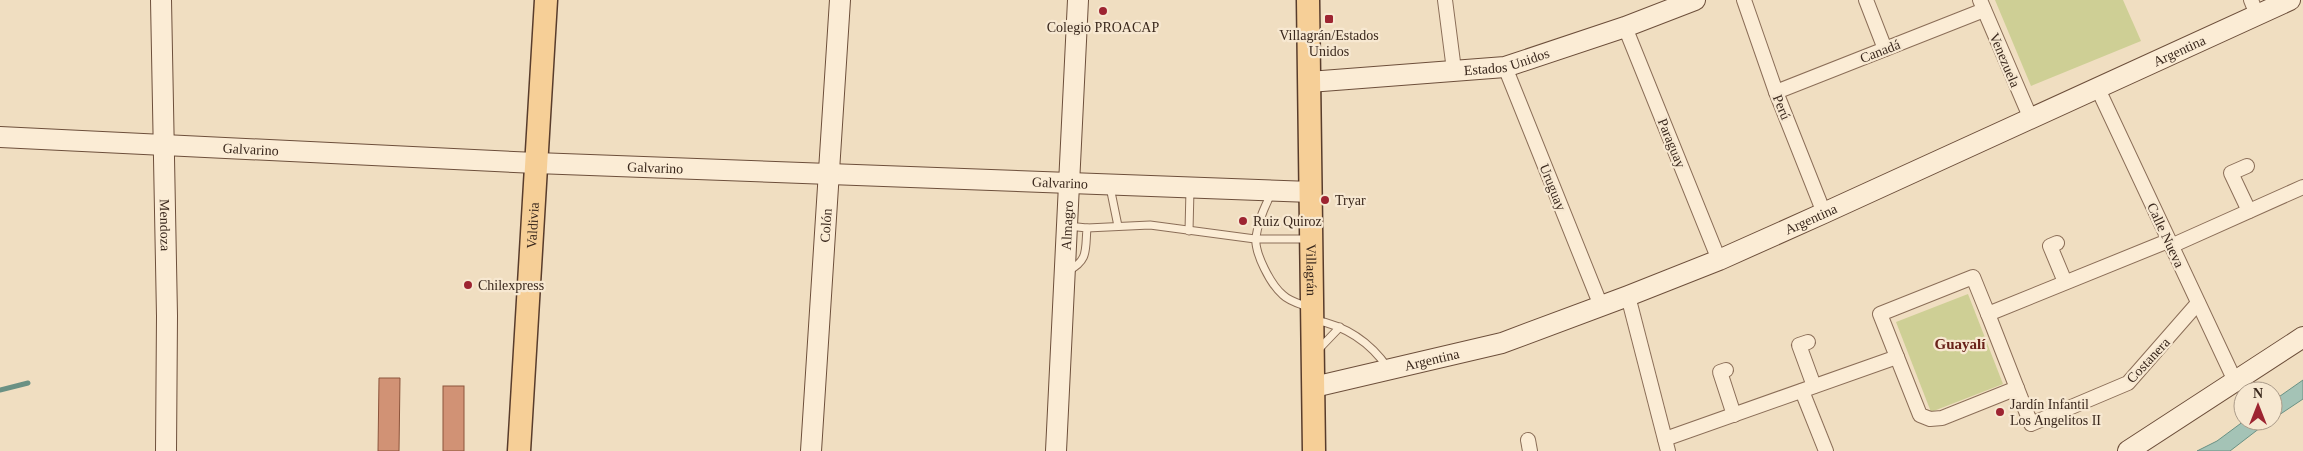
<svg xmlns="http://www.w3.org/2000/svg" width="2303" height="451" font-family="Georgia,serif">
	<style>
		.green { fill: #cecf95 }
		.water { fill: #a4c3b6; stroke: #6a9184 }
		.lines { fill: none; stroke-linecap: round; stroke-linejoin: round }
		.stream { stroke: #6a9184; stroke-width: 5 }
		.building { fill: #d19275; stroke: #8c543c }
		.lane-casing { stroke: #8b6e58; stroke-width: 9 }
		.street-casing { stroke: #8b6e58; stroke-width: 16 }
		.secondary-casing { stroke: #6d4f3b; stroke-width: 22 }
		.primary-casing { stroke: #583c2c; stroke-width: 25 }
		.lane { stroke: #fbecd5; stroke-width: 7 }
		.street { stroke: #fbecd5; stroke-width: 14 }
		.secondary { stroke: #fbecd5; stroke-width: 20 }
		.primary { stroke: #f6cf97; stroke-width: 22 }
		.poi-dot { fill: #9d2431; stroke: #f7e8d1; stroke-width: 2 }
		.labels { text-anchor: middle; stroke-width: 4.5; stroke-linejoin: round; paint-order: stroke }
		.poi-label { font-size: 14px; fill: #3a281d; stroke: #f7e8d1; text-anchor: start }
		.street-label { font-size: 14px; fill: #3a281d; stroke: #f7e8d1 }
		.neighbourhood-label { font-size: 15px; font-weight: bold; fill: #69221a; stroke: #f7e8d1 }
	</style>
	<rect width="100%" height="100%" fill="#f0dec1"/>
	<!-- green -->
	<g class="green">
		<path d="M 1995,0 L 2123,0 L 2141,41 L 2031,86 Z"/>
		<path d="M 1968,294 L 2003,384 L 1931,412 L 1896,322 Z"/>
	</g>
	<!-- water -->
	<g class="water">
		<path d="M 2303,380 L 2303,399 L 2273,419 L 2273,401 Z"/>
		<path d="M 2244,421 L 2269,421 L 2230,451 L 2197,451 L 2217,441 Z"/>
	</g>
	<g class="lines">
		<!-- stream -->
		<path class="stream" d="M 0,390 L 28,383"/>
	</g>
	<!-- building -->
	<g class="building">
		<path d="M 379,378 L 400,378 L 399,451 L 378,451 Z"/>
		<rect x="443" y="386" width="21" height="65"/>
	</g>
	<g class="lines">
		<!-- lane casing -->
		<g class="lane-casing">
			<g id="lane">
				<path d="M 1110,187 L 1118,226"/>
				<path d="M 1271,194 C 1264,208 1258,221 1256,237 C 1254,253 1271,285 1283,295 C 1289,301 1300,304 1308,307"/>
				<path d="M 1087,228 L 1150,225 L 1255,239 L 1308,239"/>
				<path d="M 1189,231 L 1190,189"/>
				<path d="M 1068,271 C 1089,260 1085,250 1087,228 L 1068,226"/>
				<path d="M 1315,320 C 1346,326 1370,342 1388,368"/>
				<path d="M 1318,350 L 1340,327"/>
			</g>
		</g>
		<!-- street casing -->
		<g class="street-casing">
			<g id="street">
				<path d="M 1445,0 L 1454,70"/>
				<path d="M 1744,0 L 1776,92 L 1824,213"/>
				<path d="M 1866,0 L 1885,49"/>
				<path d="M 1980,0 L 2031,119"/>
				<path d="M 2251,0 L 2257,15"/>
				<path d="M 1625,27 L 1719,260"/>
				<path d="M 1505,67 L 1601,306"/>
				<path d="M 2098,89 L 2235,381"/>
				<path d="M 1776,92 L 1984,10"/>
				<path d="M 2247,166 L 2231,173 L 2249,211"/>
				<path d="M 2057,243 L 2050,246 L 2065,282"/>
				<path d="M 2171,246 L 2303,187"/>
				<path d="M 1628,296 L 1668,451"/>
				<path d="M 1988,314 L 2031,424 L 2128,383 L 2198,303"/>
				<path d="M 1808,342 L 1799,345 L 1814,386"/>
				<path d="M 1897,357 L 1920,415 L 1930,419 L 1942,418 L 2017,388"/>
				<path d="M 1726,370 L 1720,372 L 1734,415"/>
				<path d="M 1802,391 L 1826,451"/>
				<path d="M 1665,439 L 1897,357 L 1880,314 L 1973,277 L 1988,314 L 2168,241"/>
				<path d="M 1528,440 L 1530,451"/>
			</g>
		</g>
		<!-- secondary casing -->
		<g class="secondary-casing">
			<g id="secondary">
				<path id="s1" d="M 161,0 L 167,316 L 166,451"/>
				<path id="s2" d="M 1309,82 L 1505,67 L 1625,27 L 1695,0"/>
				<path id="s3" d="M 0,137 L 536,163 L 1311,192"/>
				<path id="s4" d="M 1314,387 L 1502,343 L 1628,296 L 1719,260 L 1824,213 L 2290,0"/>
				<path id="s5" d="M 811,451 L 840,0"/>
				<path id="s6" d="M 1056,451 L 1078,0"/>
				<path d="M 2128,451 L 2303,337"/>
			</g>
		</g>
		<!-- primary casing -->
		<g class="primary-casing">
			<g id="primary">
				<path id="s7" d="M 1308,0 L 1314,451"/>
				<path id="s8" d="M 519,451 L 546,0"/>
			</g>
		</g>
		<!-- lane -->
		<use href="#lane" class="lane"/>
		<!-- street -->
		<use href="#street" class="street"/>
		<!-- secondary -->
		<use href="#secondary" class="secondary"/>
		<!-- primary -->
		<use href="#primary" class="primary"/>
	</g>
	<!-- markers -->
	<g class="poi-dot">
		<circle cx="1103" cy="11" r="5"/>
		<rect x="1324" y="14" width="10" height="10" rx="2.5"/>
		<circle cx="1325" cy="200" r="5"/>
		<circle cx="1243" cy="221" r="5"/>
		<circle cx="468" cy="285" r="5"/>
		<circle cx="2000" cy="412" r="5"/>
	</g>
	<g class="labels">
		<!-- poi labels -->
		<g class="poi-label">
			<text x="1103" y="32" text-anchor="middle">Colegio PROACAP</text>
			<text x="1329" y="40" text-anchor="middle">Villagrán/Estados<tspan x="1329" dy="16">Unidos</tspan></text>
			<text x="1335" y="205">Tryar</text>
			<text x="1253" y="226">Ruiz Quiroz</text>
			<text x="478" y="290">Chilexpress</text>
			<text x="2010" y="409">Jardín Infantil<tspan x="2010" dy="16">Los Angelitos II</tspan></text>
		</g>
		<!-- street labels -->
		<g class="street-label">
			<text transform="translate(1880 51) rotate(-21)" y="5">Canadá</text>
			<text dy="5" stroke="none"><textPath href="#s4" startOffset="931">Argentina</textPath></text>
			<text dy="5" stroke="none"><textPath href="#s2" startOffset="199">Estados Unidos</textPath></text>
			<text transform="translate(2005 60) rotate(67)" y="5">Venezuela</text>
			<text transform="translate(1782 107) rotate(68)" y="5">Perú</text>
			<text transform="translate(1672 143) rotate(68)" y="5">Paraguay</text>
			<text dy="5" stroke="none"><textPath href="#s3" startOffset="251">Galvarino</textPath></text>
			<text dy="5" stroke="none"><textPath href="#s3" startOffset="656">Galvarino</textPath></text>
			<text dy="5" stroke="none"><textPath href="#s3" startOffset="1061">Galvarino</textPath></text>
			<text transform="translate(1553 187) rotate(68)" y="5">Uruguay</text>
			<text dy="5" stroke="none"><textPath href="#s4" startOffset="526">Argentina</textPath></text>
			<text dy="5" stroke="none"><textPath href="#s1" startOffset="225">Mendoza</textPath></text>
			<text dy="5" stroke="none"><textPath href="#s5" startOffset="226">Colón</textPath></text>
			<text dy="5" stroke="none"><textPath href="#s8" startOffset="226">Valdivia</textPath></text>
			<text dy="5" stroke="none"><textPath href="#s6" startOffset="226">Almagro</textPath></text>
			<text transform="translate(2166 235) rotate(65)" y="5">Calle Nueva</text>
			<text dy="5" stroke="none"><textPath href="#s7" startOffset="270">Villagrán</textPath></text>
			<text transform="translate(2148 360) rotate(-47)" y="5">Costanera</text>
			<text dy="5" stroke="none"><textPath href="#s4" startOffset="121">Argentina</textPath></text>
		</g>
		<!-- neighbourhood labels -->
		<g class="neighbourhood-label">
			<text x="1960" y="349">Guayalí</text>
		</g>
	</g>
	<!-- north arrow -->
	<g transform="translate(2258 406)"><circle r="24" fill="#f7e8d1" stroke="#ab9b89"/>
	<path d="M0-4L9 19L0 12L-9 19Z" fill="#9d2431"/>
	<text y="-8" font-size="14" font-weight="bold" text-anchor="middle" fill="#3a281d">N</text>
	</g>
</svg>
